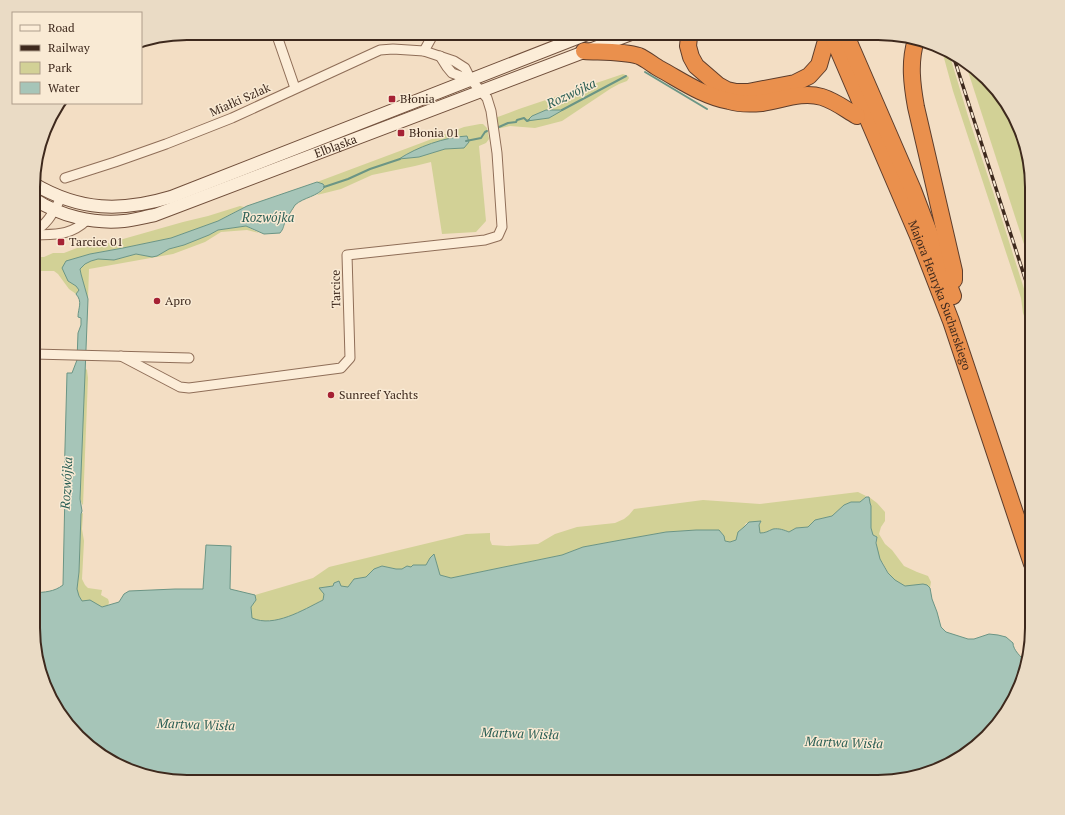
<svg xmlns="http://www.w3.org/2000/svg" width="1065" height="815" font-family="'PT Serif',serif">
	<style>
		.green { fill: #d2d196; fill-rule: evenodd }
		.water { fill: #a6c5b8; stroke: #6b9585 }
		.lines { fill: none; stroke-linecap: round; stroke-linejoin: round }
		.stream { stroke: #6b9585; stroke-width: 2 }
		.street-casing { stroke: #8f6e58; stroke-width: 11 }
		.secondary-casing { stroke: #714f3b; stroke-width: 14 }
		.highway-casing { stroke: #5d3d2c; stroke-width: 18 }
		.street { stroke: #fcedd8; stroke-width: 9 }
		.secondary { stroke: #fcedd8; stroke-width: 12 }
		.highway { stroke: #ea904d; stroke-width: 16 }
		.rail-casing { stroke: #3e291d; stroke-width: 3.5 }
		.rail { stroke: #f9ead4; stroke-width: 2; stroke-dasharray: 6; stroke-linecap: butt }
		.poi-dot { fill: #a52134; stroke: #f9ead4; stroke-width: 1.5 }
		.labels { text-anchor: middle; stroke-width: 3; stroke-linejoin: round; paint-order: stroke }
		.poi-label { font-size: 12px; fill: #3e291d; stroke: #f9ead4; text-anchor: start }
		.street-label { font-size: 12px; fill: #3e291d; stroke: #f9ead4 }
		.water-label { font-size: 13px; font-style: italic; fill: #2b5f55; stroke: #f9ead4 }
		.rim { fill: none; stroke: #3e291d; stroke-width: 2 }
	</style>
	<rect width="100%" height="100%" fill="#f3dec4"/>
	<!-- green -->
	<g class="green">
		<path d="M 941,47 L 949,53 L 968,116 L 999,210 L 1032,314 L 1032,339 L 1023,313 L 1021,298 L 953,91 Z"/>
		<path d="M 965,62 L 979,71 L 1016,119 L 1032,187 L 1032,269 Z"/>
		<path d="M 623,74 L 628,76 L 629,78 L 627,81 L 619,84 L 610,89 L 562,121 L 535,128 L 510,126 L 497,129 L 495,118 L 519,109 ZM 546,110 L 562,110 L 549,118 L 528,120 L 532,116 Z"/>
		<path d="M 480,124 L 483,124 L 487,128 L 489,139 L 486,143 L 479,146 L 486,221 L 476,232 L 442,234 L 431,162 L 415,166 L 372,175 L 341,189 L 317,195 L 323,190 L 323,184 L 317,182 L 464,127 ZM 467,136 L 468,142 L 464,148 L 445,149 L 419,157 L 400,159 C 406,153 414,151 422,148 C 437,142 451,137 467,136 Z"/>
		<path d="M 240,206 L 244,207 L 218,221 L 171,238 L 123,248 L 90,254 L 67,261 L 68,281 L 76,286 L 79,290 L 76,294 L 69,289 L 58,274 L 54,271 L 37,271 C 34,266 35,262 39,257 L 44,257 L 53,253 L 64,253 L 77,248 L 109,243 L 183,222 L 208,216 Z"/>
		<path d="M 246,226 L 259,233 L 247,230 L 221,232 L 205,242 L 173,254 L 89,269 L 88,299 L 81,274 L 80,269 L 85,264 L 91,261 L 98,259 L 114,260 L 136,254 L 152,257 L 157,256 L 169,249 L 184,245 L 209,235 L 218,230 Z"/>
		<path d="M 85,368 L 87,370 L 88,378 L 83,505 L 82,504 L 80,499 Z"/>
		<path d="M 858,492 L 866,496 L 860,503 L 851,502 L 844,505 L 832,516 L 815,520 L 808,527 L 796,528 L 789,532 C 784,530 779,528 773,529 C 768,531 766,533 760,533 L 759,525 L 761,522 L 746,523 L 744,527 L 738,532 L 736,540 L 730,542 L 725,541 L 724,536 L 719,530 L 696,530 L 666,532 L 621,540 L 583,547 L 562,555 L 451,578 L 440,575 L 434,554 L 430,558 L 426,565 L 413,565 L 411,567 L 402,569 L 396,569 L 382,566 L 374,569 L 366,577 L 354,579 L 348,587 L 333,586 L 320,588 L 324,594 L 323,600 C 303,610 274,628 251,618 L 251,607 L 256,600 L 255,595 L 313,578 L 329,567 L 354,561 L 466,534 L 490,533 L 490,540 L 492,545 L 507,546 L 538,544 L 555,534 L 577,527 L 615,523 L 624,519 L 629,515 L 634,509 L 703,500 L 760,504 Z"/>
		<path d="M 869,497 L 877,503 L 885,512 L 885,521 L 881,527 L 879,534 L 885,544 L 892,550 L 904,566 L 917,572 L 928,576 L 931,582 L 930,588 C 924,582 915,586 907,586 C 895,585 888,573 883,563 C 882,562 880,560 879,558 C 877,552 876,544 877,537 L 873,535 L 871,528 L 871,506 L 870,503 Z"/>
		<path d="M 83,513 L 82,529 L 84,541 L 82,579 L 85,585 L 88,588 L 102,590 L 101,595 L 108,599 L 109,602 L 108,606 L 101,607 L 90,601 L 82,601 L 79,596 L 77,589 L 79,572 L 81,514 Z"/>
	</g>
	<!-- water -->
	<g class="water">
		<path d="M 546,110 L 563,110 L 549,118 L 527,121 L 532,116 Z"/>
		<path d="M 467,136 L 469,142 L 464,148 L 445,149 L 419,157 L 399,159 C 417,147 445,137 467,136 Z"/>
		<path d="M 317,182 L 323,184 L 325,187 C 317,197 304,197 295,205 C 294,207 285,220 285,222 C 283,227 284,228 280,233 L 264,234 L 246,226 L 218,230 L 209,235 L 184,245 L 169,249 L 157,256 L 152,257 L 136,254 L 114,260 L 98,259 L 91,261 L 85,264 L 80,269 L 81,274 L 88,299 L 80,499 L 82,511 L 81,514 L 79,572 L 77,589 L 79,596 L 82,601 L 90,600 L 102,607 L 119,602 L 124,594 L 129,591 L 175,589 L 203,589 L 206,545 L 231,546 L 230,589 L 255,595 L 256,600 L 251,607 L 252,618 C 274,628 303,610 323,600 L 324,594 L 319,588 L 333,586 L 334,583 L 339,581 L 341,586 L 348,587 L 354,579 L 366,577 L 374,569 L 382,566 L 396,569 L 402,569 L 407,566 L 411,567 L 413,565 L 426,565 L 430,558 L 434,554 L 440,575 L 451,578 L 562,555 L 583,547 L 621,540 L 666,532 L 696,530 L 719,530 L 724,536 L 725,541 L 730,542 L 736,540 L 738,532 L 744,527 L 749,522 L 761,521 L 759,525 L 760,533 C 766,533 768,531 773,529 C 779,528 784,530 789,532 L 796,528 L 808,527 L 815,520 L 832,516 L 844,505 L 851,502 L 860,502 L 866,497 L 869,497 L 870,503 L 871,506 L 871,528 L 873,535 L 877,537 L 876,543 L 880,559 L 888,573 L 895,580 L 905,586 L 923,584 L 927,585 L 930,588 L 932,599 L 937,612 L 941,627 L 946,632 L 968,639 L 974,639 L 989,634 L 998,635 L 1006,637 L 1013,643 C 1013,650 1021,657 1026,662 L 1020,687 L 994,729 L 946,766 L 878,782 L 177,782 L 128,770 L 86,744 L 49,696 L 33,638 L 33,593 C 45,592 54,592 63,585 L 65,490 L 64,484 L 67,373 L 72,373 L 77,360 L 78,333 L 81,325 L 81,318 L 78,317 C 78,308 83,302 76,294 L 79,290 L 76,286 L 68,281 L 62,268 L 66,261 L 90,254 L 123,248 L 171,238 L 218,221 L 247,206 Z"/>
	</g>
	<g class="lines">
		<!-- stream -->
		<g class="stream">
			<path d="M 645,72 L 707,109"/>
			<path d="M 562,110 L 626,76"/>
			<path d="M 499,127 L 508,123 L 516,122 L 517,120 L 524,118 L 527,121 L 529,120"/>
			<path d="M 466,141 L 481,138 L 485,132 L 487,131"/>
			<path d="M 324,187 L 348,179 L 370,169 L 400,159"/>
		</g>
		<!-- street casing -->
		<g class="street-casing">
			<g id="street">
				<path d="M 276,33 L 295,88"/>
				<path d="M 424,51 L 434,33"/>
				<path d="M 440,56 L 447,67 L 452,73 L 471,80"/>
				<path d="M 65,178 L 115,162 L 166,144 L 232,118 L 380,50 L 393,49 L 424,51 L 454,61 L 465,68 L 471,80 L 487,98 L 491,111 L 497,153 L 502,227 L 498,236 L 485,240 L 347,255 L 350,358 L 341,368 L 189,388 L 180,387 L 121,356"/>
				<path d="M 34,231 C 48,225 54,210 61,198"/>
				<path d="M 34,235 C 56,234 70,236 87,220"/>
				<path d="M 34,354 L 189,358"/>
			</g>
		</g>
		<!-- secondary casing -->
		<g class="secondary-casing">
			<g id="secondary">
				<path d="M 34,184 C 80,211 121,212 171,197 L 590,33"/>
				<path id="s1" d="M 34,199 C 60,216 93,224 124,221 C 134,220 144,217 155,215 L 634,33"/>
			</g>
		</g>
		<!-- highway casing -->
		<g class="highway-casing">
			<g id="highway">
				<path d="M 690,33 L 689,37 L 688,46 L 691,57 L 696,66 L 718,85 L 727,90 L 736,92 L 748,92 L 795,83 L 809,76 L 819,65 L 825,44"/>
				<path id="s2" d="M 831,33 L 918,236 L 951,321 L 1032,564"/>
				<path d="M 845,33 L 913,190 L 953,296"/>
				<path d="M 916,40 C 909,62 912,85 916,107 L 954,271 L 954,280"/>
				<path d="M 584,51 C 601,52 623,51 639,56 C 646,59 653,65 660,69 C 682,81 703,96 729,101 C 739,104 751,104 762,103 C 782,100 802,91 822,97 C 835,101 845,109 857,116"/>
			</g>
		</g>
		<!-- street -->
		<use href="#street" class="street"/>
		<!-- secondary -->
		<use href="#secondary" class="secondary"/>
		<!-- highway -->
		<use href="#highway" class="highway"/>
		<!-- rail casing -->
		<g class="rail-casing">
			<path id="rail" d="M 953,55 L 1032,300"/>
		</g>
		<!-- rail -->
		<use href="#rail" class="rail"/>
	</g>
	<!-- markers -->
	<g class="poi-dot">
		<rect x="388" y="95" width="8" height="8" rx="2"/>
		<rect x="397" y="129" width="8" height="8" rx="2"/>
		<rect x="57" y="238" width="8" height="8" rx="2"/>
		<circle cx="157" cy="301" r="4"/>
		<circle cx="331" cy="395" r="4"/>
	</g>
	<g class="labels">
		<!-- poi labels -->
		<g class="poi-label">
			<text x="400" y="103">Błonia</text>
			<text x="409" y="137">Błonia 01</text>
			<text x="69" y="246">Tarcice 01</text>
			<text x="165" y="305">Apro</text>
			<text x="339" y="399">Sunreef Yachts</text>
		</g>
		<!-- street labels -->
		<g class="street-label">
			<text transform="translate(240 100) rotate(-24)" y="4">Miałki Szlak</text>
			<text dy="4" stroke="none"><textPath href="#s1" startOffset="319">Elbląska</textPath></text>
			<text transform="translate(336 289) rotate(-91)" y="4">Tarcice</text>
			<text dy="4" stroke="none"><textPath href="#s2" startOffset="284">Majora Henryka Sucharskiego</textPath></text>
		</g>
		<!-- water labels -->
		<g class="water-label">
			<text transform="translate(571 93) rotate(-25)" y="5">Rozwójka</text>
			<text x="268" y="222">Rozwójka</text>
			<text transform="translate(66 483) rotate(-87)" y="5">Rozwójka</text>
			<text transform="translate(196 724) rotate(2)" y="5">Martwa Wisła</text>
			<text transform="translate(520 733) rotate(2)" y="5">Martwa Wisła</text>
			<text transform="translate(844 742) rotate(2)" y="5">Martwa Wisła</text>
		</g>
	</g>
	<!-- crop -->
	<path d="M0 0H1065V815H0ZM187 40H878A147 147 0 0 1 1025 187V628A147 147 0 0 1 878 775H187A147 147 0 0 1 40 628V187A147 147 0 0 1 187 40Z" fill="#eadbc5" fill-rule="evenodd"/>
	<path class="rim" d="M187 40H878A147 147 0 0 1 1025 187V628A147 147 0 0 1 878 775H187A147 147 0 0 1 40 628V187A147 147 0 0 1 187 40Z"/>
	<!-- legend -->
	<rect x="12" y="12" width="130" height="92" fill="#f9ead4" stroke="#ae9d8b"/>
	<rect x="20" y="25" width="20" height="6" fill="#fcedd8" stroke="#ae9d8b"/>
	<text x="48" y="32" font-size="12" fill="#3e291d">Road</text>
	<rect x="20" y="45" width="20" height="6" fill="#3e291d" stroke="#ae9d8b"/>
	<text x="48" y="52" font-size="12" fill="#3e291d">Railway</text>
	<rect x="20" y="62" width="20" height="12" fill="#d2d196" stroke="#ae9d8b"/>
	<text x="48" y="72" font-size="12" fill="#3e291d">Park</text>
	<rect x="20" y="82" width="20" height="12" fill="#a6c5b8" stroke="#ae9d8b"/>
	<text x="48" y="92" font-size="12" fill="#3e291d">Water</text>
</svg>
